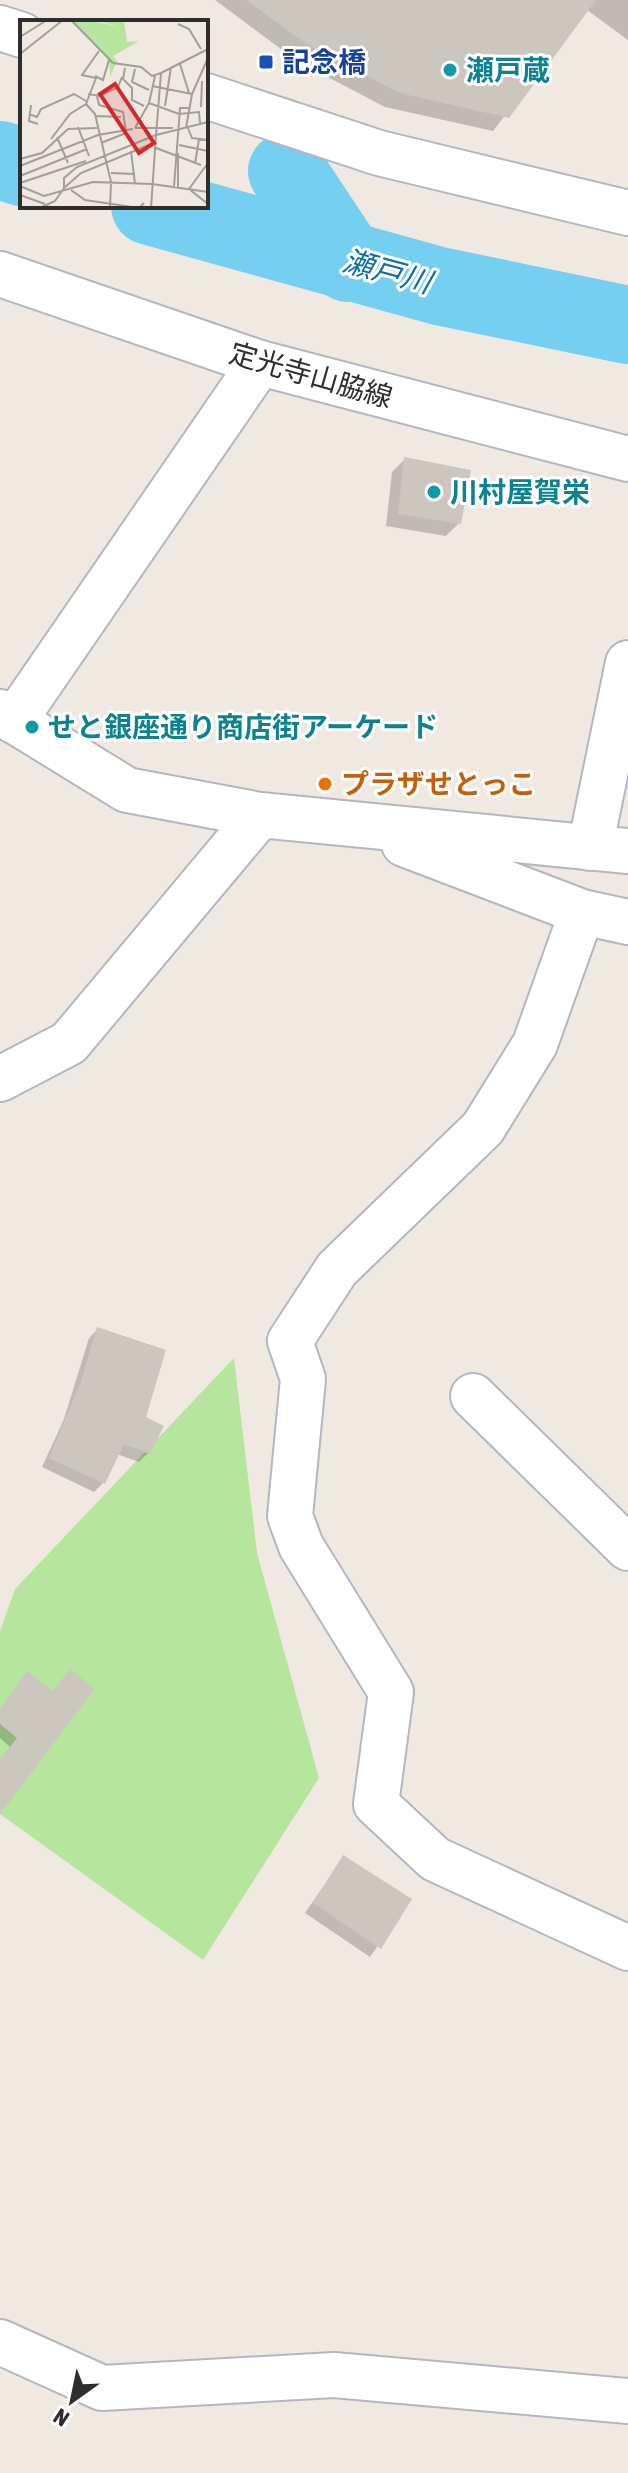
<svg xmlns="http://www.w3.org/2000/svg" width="628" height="2473" font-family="'Asap Condensed','Noto Sans JP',sans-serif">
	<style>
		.park { fill: #b6e59e }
		.shadow { fill: #0003 }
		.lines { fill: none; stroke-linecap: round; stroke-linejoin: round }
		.river { stroke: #75cff0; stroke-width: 78 }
		.building { fill: #cbc7bf }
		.street-casing { stroke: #b4b7c1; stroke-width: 48 }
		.secondary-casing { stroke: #b4b7c1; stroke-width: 48 }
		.street { stroke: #fff; stroke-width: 44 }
		.secondary { stroke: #fff; stroke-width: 44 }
		.transit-dot { fill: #1a4fb4; stroke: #fff; stroke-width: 3 }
		.culture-dot { fill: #0f9aa8; stroke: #fff; stroke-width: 3 }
		.food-dot { fill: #e8710a; stroke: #fff; stroke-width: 3 }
		.labels { text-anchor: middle; stroke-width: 6; stroke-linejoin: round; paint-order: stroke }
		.transit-label { font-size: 28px; font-weight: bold; fill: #164399; stroke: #fff; text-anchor: start }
		.culture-label { font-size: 28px; font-weight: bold; fill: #0d838f; stroke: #fff; text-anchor: start }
		.street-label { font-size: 28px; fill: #2e2e2e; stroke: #fff }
		.food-label { font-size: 28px; font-weight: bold; fill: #c56008; stroke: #fff; text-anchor: start }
		.water-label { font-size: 30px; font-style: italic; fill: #0d6fa3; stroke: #fff }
		.inset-road { fill: none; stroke: #a29e99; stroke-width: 2 }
		.view { fill: #d62828; fill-opacity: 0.15; stroke: #d62828; stroke-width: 4 }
		.inset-edge { fill: none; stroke: #2e2e2e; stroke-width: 4 }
	</style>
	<rect width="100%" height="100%" fill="#efe9e1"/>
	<!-- park -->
	<path class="park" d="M 234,1358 L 257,1553 L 319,1778 L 203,1960 L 0,1814 L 0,1631 L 15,1589 Z"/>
	<!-- shadow -->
	<g class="shadow">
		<path d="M 215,0 L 628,0 L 628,40 L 587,10 L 493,131 L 385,107 L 297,61 Z"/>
		<path d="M 405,459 L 459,523 L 446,536 L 386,526 L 392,472 Z"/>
		<path d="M 98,1329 L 143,1418 L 148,1453 L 139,1462 L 117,1454 L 103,1483 L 94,1492 L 42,1467 L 64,1419 L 89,1338 Z"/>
		<path d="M 52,1693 L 0,1792 L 0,1760 L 10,1747 L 0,1738 L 0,1708 Z"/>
		<path d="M 343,1858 L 410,1900 L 370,1957 L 305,1913 Z"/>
	</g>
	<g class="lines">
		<!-- river -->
		<g class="river">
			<path d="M 0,160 L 22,167"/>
			<path d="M 287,171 L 348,263"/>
			<path d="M 150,206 L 439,286 L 628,325"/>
		</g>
	</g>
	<!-- building -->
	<g class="building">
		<path d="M 246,0 L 596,0 L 509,118 L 400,93 L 311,47 Z"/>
		<path d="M 404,457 L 471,470 L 461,524 L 398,514 Z"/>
		<path d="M 97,1327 L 166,1350 L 146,1417 L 164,1426 L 150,1454 L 124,1444 L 105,1484 L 49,1458 L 81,1381 Z"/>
		<path d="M 70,1669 L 95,1689 L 0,1814 L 0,1759 L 17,1738 L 0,1724 L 0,1708 L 27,1671 L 53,1691 Z"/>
		<path d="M 343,1855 L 412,1899 L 381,1949 L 313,1903 Z"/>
	</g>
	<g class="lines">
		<!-- street casing -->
		<g class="street-casing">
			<g id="street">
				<path d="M 0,712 L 127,790 L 260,815 L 628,851"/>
				<path d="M 14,721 L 260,363"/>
				<path d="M 404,844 L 582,912 L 628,922"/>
				<path d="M 590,848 L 628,663"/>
				<path d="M 582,912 L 535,1044 L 483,1128 L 337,1269 L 290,1341 L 303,1379 L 290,1516 L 301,1546 L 391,1692 L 376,1804 L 435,1859 L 628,1948"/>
				<path d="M 0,1079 L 69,1043 L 260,815"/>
				<path d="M 473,1396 L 628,1548"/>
				<path d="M 0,2342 L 102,2388 L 334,2375 L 628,2401"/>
			</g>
		</g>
		<!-- secondary casing -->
		<g class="secondary-casing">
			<g id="secondary">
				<path d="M 0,28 L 22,35"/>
				<path d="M 206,96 L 379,153 L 628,213"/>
				<path d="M 0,274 L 260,363 L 628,459"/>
			</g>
		</g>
		<!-- street -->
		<use href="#street" class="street"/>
		<!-- secondary -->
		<use href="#secondary" class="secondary"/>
	</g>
	<!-- markers -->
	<rect class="transit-dot" x="258" y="54" width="16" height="16" rx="4"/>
	<g class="culture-dot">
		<circle cx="450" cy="70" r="8"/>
		<circle cx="434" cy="492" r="8"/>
		<circle cx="32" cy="727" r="8"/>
	</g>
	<circle class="food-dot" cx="325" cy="784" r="8"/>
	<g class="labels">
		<!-- transit labels -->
		<g class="transit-label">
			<text x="282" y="72">記念橋</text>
		</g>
		<!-- culture labels -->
		<g class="culture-label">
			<text x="466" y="80">瀬戸蔵</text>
			<text x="450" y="502">川村屋賀栄</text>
			<text x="48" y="737">せと銀座通り商店街アーケード</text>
		</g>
		<!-- street labels -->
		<g class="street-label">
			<text transform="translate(311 375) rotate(16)" y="10">定光寺山脇線</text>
		</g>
		<!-- food labels -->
		<g class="food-label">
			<text x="341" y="794">プラザせとっこ</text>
		</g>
		<!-- water labels -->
		<g class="water-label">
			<text transform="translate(387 272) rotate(15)" y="10">瀬戸川</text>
		</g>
	</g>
	<!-- overview -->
	<g transform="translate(20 20)">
		<rect width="188" height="188" fill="#efe9e1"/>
		<path d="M 61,0 L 99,6 L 102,28 L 89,35 Z" fill="#b6e59e"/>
		<path d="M 52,0 L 61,0 L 89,35 L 101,28 L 99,6 L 72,0 L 104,0 L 107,22 L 119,21 L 93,36 L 97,41 L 90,57 L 89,38 Z" fill="#b6e59e"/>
		<path class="inset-road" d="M 158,4 L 169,9 L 181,29M 0,17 L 27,0M 0,34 L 43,0M 160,44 L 169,73M 105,48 L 103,59 L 112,68 L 112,80 L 124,86M 115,49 L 112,62 L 129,70M 141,53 L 188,29M 75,56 L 83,60 L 89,40M 132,66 L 172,74M 68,74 L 80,76 L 98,67 L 102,57M 77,76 L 79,85 L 103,92 L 106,111M 129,83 L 135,56M 66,84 L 75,94 L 91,162M 66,84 L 76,58 L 62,55 L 79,31M 11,85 L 9,101 L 18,104M 145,86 L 151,47M 181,87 L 182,61M 9,94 L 17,97 L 21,89 L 54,74 L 66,81M 76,96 L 101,97M 58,107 L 69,136M 115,108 L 129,83 L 159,94 L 179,92 L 180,103M 115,108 L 153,108M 166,108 L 172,74 L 188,38M 168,108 L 172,118 L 188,120M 37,117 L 48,143M 31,119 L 50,94 L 66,84M 81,123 L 106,113M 159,125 L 188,131M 136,128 L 181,145M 111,131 L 115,164M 0,139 L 22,133 L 48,109 L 77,108M 188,143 L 169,169 L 188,184M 175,144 L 179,119M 0,146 L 78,115 L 113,109M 91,153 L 115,154M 0,156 L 67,129M 0,163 L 66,141M 132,164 L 188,172M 0,166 L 24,176 L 73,162 L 132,164M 154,167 L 160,88 L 169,88M 44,168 L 44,158 L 57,147 L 136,115 L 141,53 L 132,56 L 121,47 L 93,43 L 51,0M 44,168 L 61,153 L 136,122M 158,168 L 158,133M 51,170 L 65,180 L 119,188 L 124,183M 0,175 L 25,184M 20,188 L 35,181 L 44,168M 90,188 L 91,162M 131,188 L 136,115 L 188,102"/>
		<path class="view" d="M 95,64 L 134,123 L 119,133 L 80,74 Z"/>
		<rect width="188" height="188" class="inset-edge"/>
	</g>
	<!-- north arrow -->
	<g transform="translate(72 2401) rotate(213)" stroke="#ffffff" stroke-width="6" paint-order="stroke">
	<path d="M0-6L14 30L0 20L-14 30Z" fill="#2e2e2e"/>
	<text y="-12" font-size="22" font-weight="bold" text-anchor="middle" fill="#2e2e2e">N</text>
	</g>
</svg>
